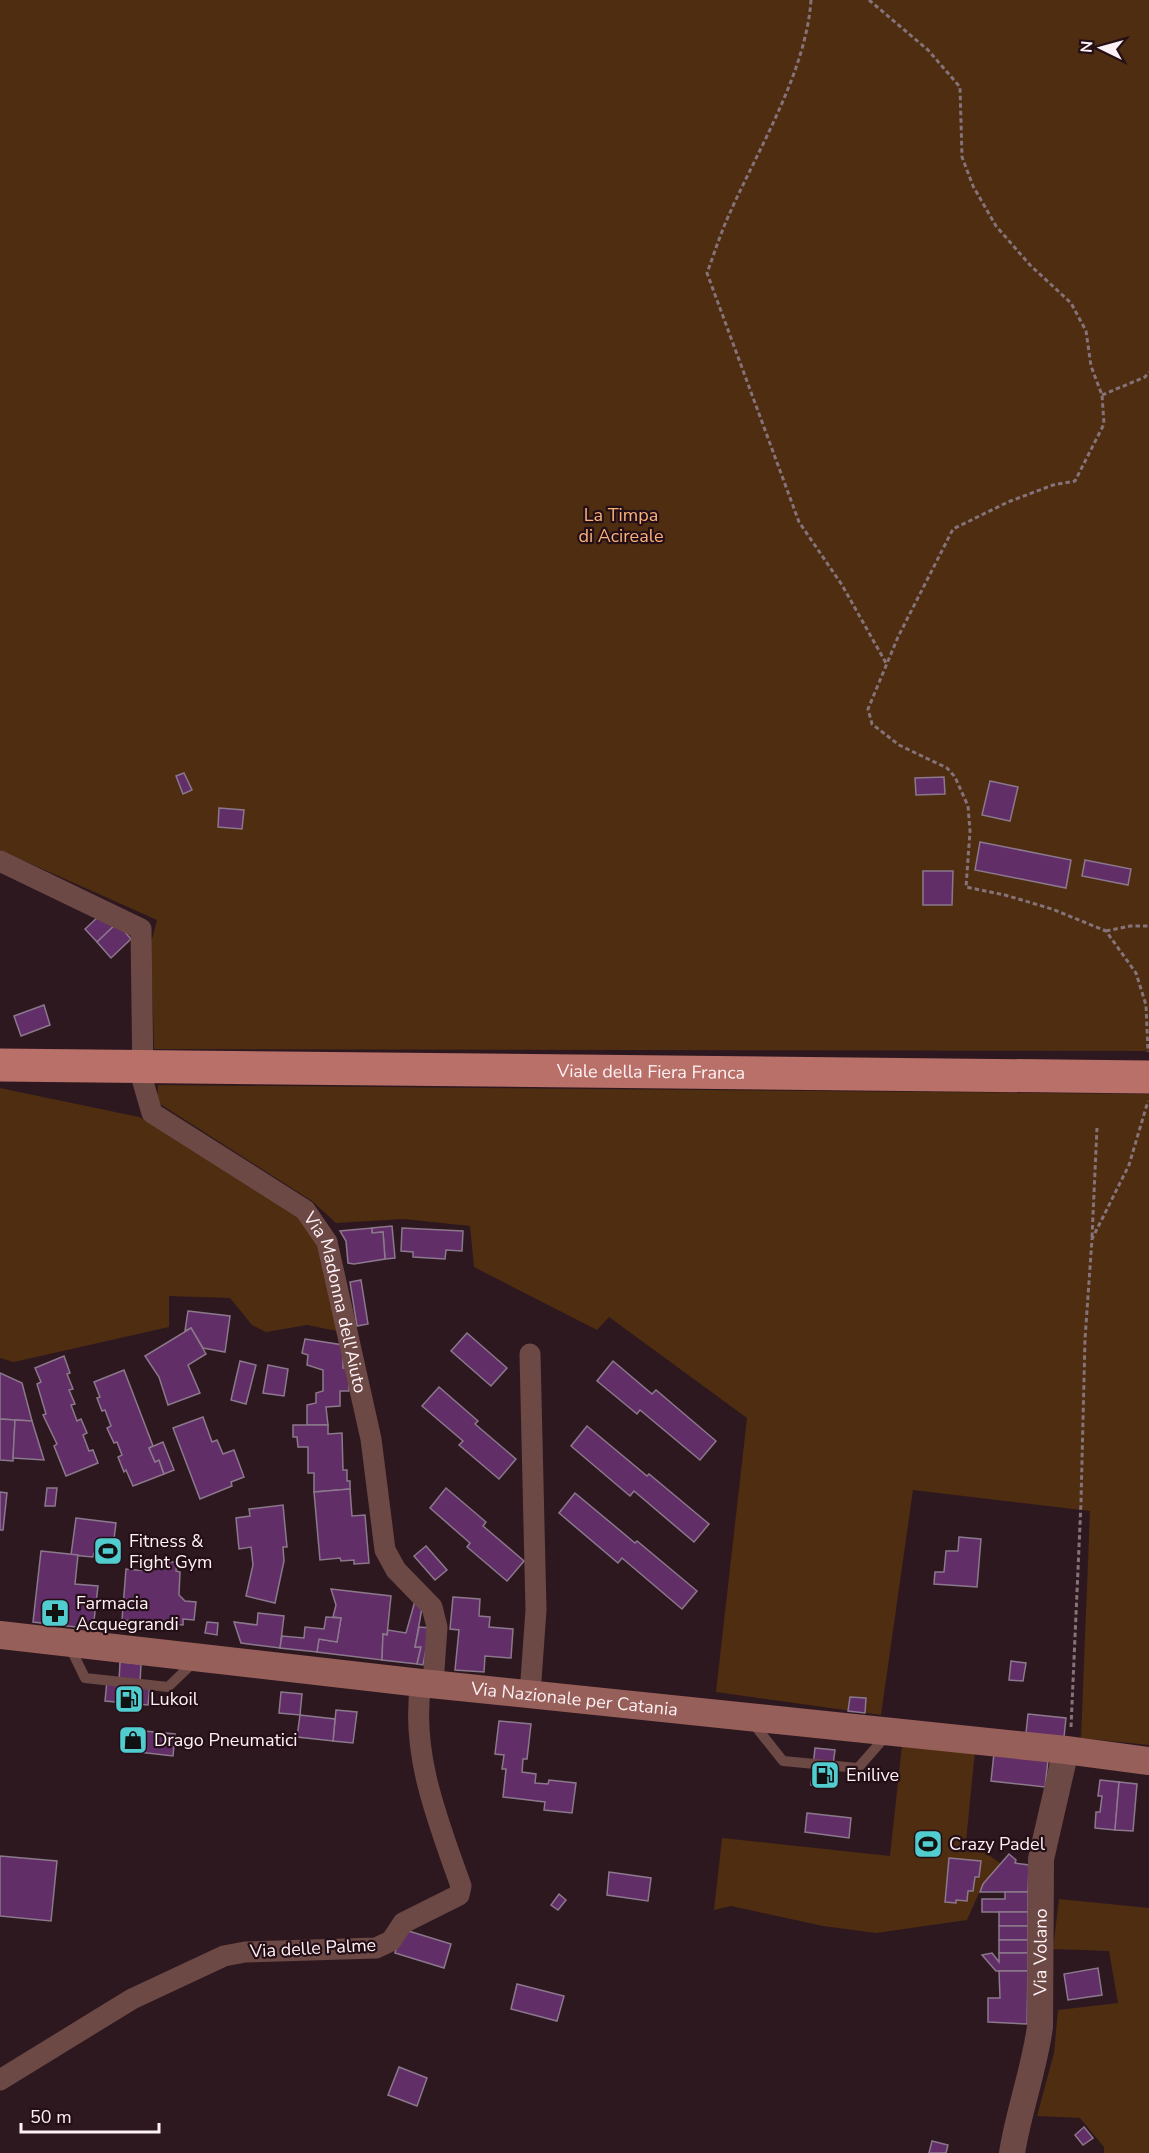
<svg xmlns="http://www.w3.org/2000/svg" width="1149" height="2153" font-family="'Nunito Sans',sans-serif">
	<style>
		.green { fill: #4e2d10 }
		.building { fill: #612e67; stroke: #8b788c; stroke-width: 1.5 }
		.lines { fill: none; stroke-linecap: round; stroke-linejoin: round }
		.path { stroke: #857379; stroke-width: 3; stroke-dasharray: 4.5 3; stroke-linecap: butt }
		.service { stroke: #6c4945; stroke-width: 10 }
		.minor { stroke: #6c4945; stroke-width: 21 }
		.tertiary { stroke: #6c4945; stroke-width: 26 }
		.secondary { stroke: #975f59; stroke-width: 28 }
		.primary { stroke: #b87068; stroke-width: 33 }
		.labels { text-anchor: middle; stroke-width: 4.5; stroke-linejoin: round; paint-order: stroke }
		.park-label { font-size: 18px; fill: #fab279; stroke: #240f17 }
		.street-label { font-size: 18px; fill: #fef1f5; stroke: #240f17 }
		.poi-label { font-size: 18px; fill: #fef1f5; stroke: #240f17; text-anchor: start }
	</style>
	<rect width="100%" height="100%" fill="#2e1820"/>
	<!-- green -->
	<g class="green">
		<path d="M 0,0 L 1149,0 L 1149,1051 L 154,1049 L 151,943 L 157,920 L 0,850 Z"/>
		<path d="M 158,1085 L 1149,1094 L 1149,1745 L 1081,1738 L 1090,1511 L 913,1490 L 881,1715 L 716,1692 L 747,1418 L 609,1317 L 597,1330 L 474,1267 L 470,1226 L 404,1219 L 336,1223 L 312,1201 L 157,1102 Z"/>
		<path d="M 0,1088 L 139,1117 L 153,1123 L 299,1213 L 320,1245 L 337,1331 L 307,1325 L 266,1332 L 252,1325 L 230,1298 L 169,1296 L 169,1327 L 14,1362 L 0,1358 Z"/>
		<path d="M 902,1745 L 975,1751 L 965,1851 L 986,1853 L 1001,1864 L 983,1884 L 967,1920 L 876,1933 L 823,1926 L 731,1906 L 714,1910 L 722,1838 L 890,1856 Z"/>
		<path d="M 1059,1899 L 1149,1908 L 1149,2153 L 1104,2153 L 1104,2147 L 1080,2118 L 1037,2116 L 1054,2053 L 1058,2010 L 1118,2003 L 1109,1951 L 1053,1949 Z"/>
	</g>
	<!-- building -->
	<g class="building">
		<path d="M 184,773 L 192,790 L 183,794 L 176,776 Z"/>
		<path d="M 944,777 L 945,794 L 916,795 L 915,778 Z"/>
		<path d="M 990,781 L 1018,787 L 1010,821 L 982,815 Z"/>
		<path d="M 219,808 L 244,810 L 242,829 L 218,827 Z"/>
		<path d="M 980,842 L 1071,860 L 1066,888 L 975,870 Z"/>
		<path d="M 1085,860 L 1131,869 L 1128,885 L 1082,876 Z"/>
		<path d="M 923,871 L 953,871 L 952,905 L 923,905 Z"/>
		<path d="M 99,916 L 117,923 L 97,942 L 85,929 Z"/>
		<path d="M 117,923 L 131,939 L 111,958 L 97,942 Z"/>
		<path d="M 44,1005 L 50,1025 L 21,1036 L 14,1016 Z"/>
		<path d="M 392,1226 L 395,1258 L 385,1259 L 383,1232 L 372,1233 L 372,1228 Z"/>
		<path d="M 372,1228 L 372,1233 L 383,1232 L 385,1259 L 354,1264 L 348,1263 L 346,1241 L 340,1231 Z"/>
		<path d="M 402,1228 L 463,1231 L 462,1251 L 446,1250 L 445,1259 L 413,1257 L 413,1252 L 401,1251 Z"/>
		<path d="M 361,1280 L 368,1324 L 357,1326 L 350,1282 Z"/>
		<path d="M 188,1311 L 230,1316 L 225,1352 L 203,1348 L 191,1328 L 185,1331 Z"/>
		<path d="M 191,1328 L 206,1354 L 188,1365 L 200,1393 L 168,1405 L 159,1377 L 145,1356 Z"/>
		<path d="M 467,1333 L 507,1368 L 491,1386 L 451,1351 Z"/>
		<path d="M 305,1339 L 343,1345 L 343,1368 L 349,1368 L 349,1391 L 340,1391 L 340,1406 L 326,1407 L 328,1425 L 307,1425 L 307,1405 L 316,1403 L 316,1393 L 323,1391 L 323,1370 L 307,1365 L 308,1355 L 302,1353 Z"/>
		<path d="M 64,1356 L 70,1373 L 67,1374 L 73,1389 L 69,1390 L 75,1404 L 71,1405 L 77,1421 L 81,1419 L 87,1433 L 83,1435 L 89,1451 L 93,1450 L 98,1463 L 66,1476 L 54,1446 L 57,1444 L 43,1415 L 46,1414 L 37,1384 L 41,1382 L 35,1368 Z"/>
		<path d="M 240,1361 L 256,1365 L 246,1404 L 231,1400 Z"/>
		<path d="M 613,1361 L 652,1394 L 656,1390 L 716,1441 L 700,1460 L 640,1410 L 637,1414 L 597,1381 Z"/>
		<path d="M 268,1365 L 288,1369 L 284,1396 L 263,1393 Z"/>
		<path d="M 124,1370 L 153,1446 L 149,1448 L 155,1462 L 159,1460 L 164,1474 L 133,1486 L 126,1470 L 124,1472 L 118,1457 L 122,1455 L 117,1442 L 114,1443 L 107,1428 L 111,1426 L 105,1410 L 102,1411 L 97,1398 L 100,1397 L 94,1382 Z"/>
		<path d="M 0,1373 L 22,1383 L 32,1421 L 0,1419 Z"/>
		<path d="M 439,1387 L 478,1421 L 475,1424 L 516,1459 L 499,1479 L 459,1445 L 463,1441 L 422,1406 Z"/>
		<path d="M 203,1417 L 212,1442 L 217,1440 L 223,1454 L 234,1450 L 244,1477 L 231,1482 L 232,1486 L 200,1499 L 173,1428 Z"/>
		<path d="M 0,1419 L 15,1420 L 13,1461 L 0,1460 Z"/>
		<path d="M 15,1420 L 32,1421 L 44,1460 L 13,1458 Z"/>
		<path d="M 293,1425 L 328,1425 L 328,1434 L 342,1433 L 343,1470 L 347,1470 L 347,1481 L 350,1481 L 350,1489 L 314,1492 L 314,1473 L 308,1473 L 308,1447 L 298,1447 L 297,1437 L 293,1437 Z"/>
		<path d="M 587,1426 L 647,1476 L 649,1474 L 709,1524 L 694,1542 L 634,1491 L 630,1496 L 571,1446 Z"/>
		<path d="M 163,1442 L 174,1470 L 164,1474 L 159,1460 L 155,1462 L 149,1448 Z"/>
		<path d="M 47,1488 L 57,1488 L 55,1506 L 45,1506 Z"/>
		<path d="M 446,1488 L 486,1522 L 483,1526 L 524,1561 L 507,1581 L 467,1547 L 470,1543 L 430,1508 Z"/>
		<path d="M 350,1489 L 352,1516 L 365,1515 L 369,1563 L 354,1564 L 354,1560 L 341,1561 L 340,1558 L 320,1560 L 314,1492 Z"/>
		<path d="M 0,1492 L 7,1493 L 3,1530 L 0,1530 Z"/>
		<path d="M 575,1493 L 635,1543 L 637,1541 L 697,1591 L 682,1609 L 622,1558 L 618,1563 L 559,1513 Z"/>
		<path d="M 283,1505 L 287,1547 L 283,1547 L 284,1561 L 275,1603 L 246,1596 L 253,1565 L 251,1547 L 239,1549 L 236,1518 L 250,1516 L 249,1509 Z"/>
		<path d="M 76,1518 L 116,1523 L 112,1555 L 94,1553 L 93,1557 L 71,1555 Z"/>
		<path d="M 959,1537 L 981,1539 L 977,1587 L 934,1584 L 935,1572 L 944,1572 L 946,1551 L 958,1551 Z"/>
		<path d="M 426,1546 L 447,1570 L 435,1580 L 414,1556 Z"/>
		<path d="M 41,1551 L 78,1555 L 75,1584 L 98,1586 L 93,1629 L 33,1622 Z"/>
		<path d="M 164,1562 L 177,1562 L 176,1571 L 180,1572 L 179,1595 L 185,1601 L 196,1602 L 194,1620 L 183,1619 L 183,1625 L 122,1620 L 126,1569 L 147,1571 L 148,1564 L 164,1566 Z"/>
		<path d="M 331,1589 L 391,1596 L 387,1635 L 383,1634 L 382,1660 L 317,1652 L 319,1639 L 337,1642 L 341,1618 L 333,1617 L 336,1605 Z"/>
		<path d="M 453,1597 L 480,1599 L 479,1616 L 490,1617 L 489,1627 L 513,1629 L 511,1658 L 485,1656 L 484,1672 L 455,1670 L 459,1630 L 450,1629 Z"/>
		<path d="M 415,1601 L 422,1608 L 415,1647 L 421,1647 L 417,1664 L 382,1660 L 383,1634 L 387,1635 L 388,1630 L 406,1633 Z"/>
		<path d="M 258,1613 L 284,1616 L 280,1648 L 241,1643 L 234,1622 L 257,1625 Z"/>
		<path d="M 326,1617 L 341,1618 L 337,1642 L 319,1639 L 317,1652 L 280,1648 L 282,1636 L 304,1638 L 305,1627 L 324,1629 Z"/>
		<path d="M 207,1622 L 218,1623 L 217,1635 L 205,1633 Z"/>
		<path d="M 419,1627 L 430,1628 L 423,1665 L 417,1664 L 421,1647 L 415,1647 Z"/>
		<path d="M 1011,1661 L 1026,1663 L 1023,1681 L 1009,1680 Z"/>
		<path d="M 120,1662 L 141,1664 L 140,1683 L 150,1684 L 148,1705 L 105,1701 L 107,1680 L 119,1681 Z"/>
		<path d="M 281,1692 L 302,1694 L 300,1715 L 279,1713 Z"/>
		<path d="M 850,1697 L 866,1698 L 865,1713 L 848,1711 Z"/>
		<path d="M 336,1710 L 357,1712 L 353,1743 L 333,1741 Z"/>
		<path d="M 1028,1714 L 1066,1718 L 1064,1737 L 1026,1733 Z"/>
		<path d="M 300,1715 L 335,1719 L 333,1741 L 297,1737 Z"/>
		<path d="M 499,1721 L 531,1724 L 527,1759 L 523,1759 L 522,1772 L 536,1774 L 535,1783 L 548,1784 L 549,1780 L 576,1783 L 572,1813 L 544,1810 L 545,1802 L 503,1797 L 506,1769 L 502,1769 L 504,1755 L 495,1754 Z"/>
		<path d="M 124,1729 L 175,1734 L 173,1756 L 121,1750 Z"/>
		<path d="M 815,1748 L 835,1750 L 830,1787 L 811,1785 Z"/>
		<path d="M 994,1753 L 1048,1760 L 1045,1787 L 991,1781 Z"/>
		<path d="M 1100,1780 L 1119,1782 L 1115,1830 L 1095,1828 L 1096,1812 L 1100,1812 L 1102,1796 L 1098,1796 Z"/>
		<path d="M 1119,1782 L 1137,1784 L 1133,1831 L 1115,1830 Z"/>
		<path d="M 807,1813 L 851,1818 L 849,1838 L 805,1832 Z"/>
		<path d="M 1009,1854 L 1016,1860 L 1015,1863 L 1029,1865 L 1028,1892 L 980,1892 L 983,1884 Z"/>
		<path d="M 0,1856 L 57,1861 L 51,1921 L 0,1916 Z"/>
		<path d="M 949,1858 L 981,1861 L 979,1877 L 975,1877 L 973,1891 L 968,1891 L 967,1901 L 956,1900 L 956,1903 L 945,1902 Z"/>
		<path d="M 609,1872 L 651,1878 L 648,1901 L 607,1895 Z"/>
		<path d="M 1005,1892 L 1028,1892 L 1028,1912 L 982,1912 L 982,1899 L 1005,1899 Z"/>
		<path d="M 559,1894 L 566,1900 L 558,1910 L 551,1905 Z"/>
		<rect x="999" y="1912" width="29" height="14"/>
		<rect x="999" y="1926" width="29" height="14"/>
		<path d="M 402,1929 L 451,1944 L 444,1968 L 395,1953 Z"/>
		<rect x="999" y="1940" width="29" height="13"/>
		<path d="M 992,1953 L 999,1962 L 999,1953 L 1028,1953 L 1028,1971 L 996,1971 L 982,1955 Z"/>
		<path d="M 1098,1968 L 1102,1995 L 1068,2000 L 1064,1974 Z"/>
		<path d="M 999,1971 L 1028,1971 L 1027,2024 L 988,2022 L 988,1998 L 1000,1998 Z"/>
		<path d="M 517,1984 L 564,1996 L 557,2021 L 511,2009 Z"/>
		<path d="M 399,2067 L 427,2078 L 417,2106 L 388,2095 Z"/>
		<path d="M 1084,2127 L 1093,2138 L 1083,2145 L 1075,2135 Z"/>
		<path d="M 932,2141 L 948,2145 L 946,2153 L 929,2153 Z"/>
	</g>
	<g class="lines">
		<!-- path -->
		<g class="path">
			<path d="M 811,0 C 806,73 757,151 728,217 C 720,235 714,254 707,273 L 799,522 L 842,585 L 886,663"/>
			<path d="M 869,0 L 928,50 L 960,87 L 962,157 L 973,186 L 996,226 L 1030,265 L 1071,303 L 1086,331 L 1091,366 L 1102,395 L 1104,424 L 1075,481 L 1053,485 L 1008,502 L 953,529 L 898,637 L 868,709 L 872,724 L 899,745 L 947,768 L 955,777 L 968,806 L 970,831 L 966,887 L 1005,895 L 1052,909 L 1106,931 L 1136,973 L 1146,1005 L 1148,1052"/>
			<path d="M 1102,395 L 1145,377 L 1149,372"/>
			<path d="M 1106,931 L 1130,926 L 1149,926"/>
			<path d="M 1092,1237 L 1097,1128"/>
			<path d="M 1071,1727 L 1081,1502 L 1085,1339 L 1092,1239 L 1129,1165 L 1148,1101"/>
		</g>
		<!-- service -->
		<g class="service">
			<path d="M 69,1645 L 85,1678 L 168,1687 L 195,1661"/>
			<path d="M 752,1722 L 783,1761 L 858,1768 L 886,1736"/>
		</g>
		<!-- minor -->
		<g class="minor">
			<path id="s1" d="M 0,861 L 141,929 L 143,1082 L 152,1113 L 305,1210 L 327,1242 L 371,1439 L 385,1550 L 396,1570 L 432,1607 L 437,1627 L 433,1684"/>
			<path d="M 530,1694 L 536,1610 L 530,1354"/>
			<path d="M 0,2080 L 132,1999 L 224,1956 L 245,1952 L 376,1948 L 391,1941 L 403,1923 L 459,1895 L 461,1886 C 438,1821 410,1753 421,1683"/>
		</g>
		<!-- tertiary -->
		<path class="tertiary" id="s2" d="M 1012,2153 C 1019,2110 1034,2070 1040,2027 L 1041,1859 L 1066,1750"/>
		<!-- secondary -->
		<path class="secondary" id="s3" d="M 0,1635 L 421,1683 L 1066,1750 L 1149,1761"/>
		<!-- primary -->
		<path class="primary" id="s4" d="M 0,1065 L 1149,1077"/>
	</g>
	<!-- icons -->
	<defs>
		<g id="stadium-square" transform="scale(1.5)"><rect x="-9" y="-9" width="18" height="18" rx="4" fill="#52cdcf" stroke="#240f17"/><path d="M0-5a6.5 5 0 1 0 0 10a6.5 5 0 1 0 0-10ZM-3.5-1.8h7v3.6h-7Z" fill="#111"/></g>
		<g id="pharmacy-square" transform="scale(1.5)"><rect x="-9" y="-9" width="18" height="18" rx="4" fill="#52cdcf" stroke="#240f17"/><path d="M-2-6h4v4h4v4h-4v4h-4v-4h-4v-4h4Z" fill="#111"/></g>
		<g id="fuel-square" transform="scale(1.5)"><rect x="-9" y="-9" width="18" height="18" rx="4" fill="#52cdcf" stroke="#240f17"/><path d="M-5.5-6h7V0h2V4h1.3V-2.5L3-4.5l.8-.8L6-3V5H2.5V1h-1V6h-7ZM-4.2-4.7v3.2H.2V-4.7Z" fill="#111"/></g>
		<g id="shop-square" transform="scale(1.5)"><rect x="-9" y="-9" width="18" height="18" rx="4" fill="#52cdcf" stroke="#240f17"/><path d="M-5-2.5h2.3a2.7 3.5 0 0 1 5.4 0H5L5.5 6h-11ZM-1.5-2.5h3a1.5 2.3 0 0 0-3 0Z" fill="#111"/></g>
	</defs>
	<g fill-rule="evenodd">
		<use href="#stadium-square" x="108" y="1551"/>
		<use href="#pharmacy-square" x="55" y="1613"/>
		<use href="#fuel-square" x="129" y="1699"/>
		<use href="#shop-square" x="133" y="1740"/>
		<use href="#fuel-square" x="825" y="1775"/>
		<use href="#stadium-square" x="928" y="1844"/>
	</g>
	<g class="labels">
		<!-- park labels -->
		<g class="park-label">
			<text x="621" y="521">La Timpa<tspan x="621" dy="21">di Acireale</tspan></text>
		</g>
		<!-- street labels -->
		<g class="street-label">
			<text dy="6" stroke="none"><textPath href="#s4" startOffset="651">Viale della Fiera Franca</textPath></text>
			<text dy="6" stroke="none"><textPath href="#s1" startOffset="622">Via Madonna dell'Aiuto</textPath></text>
			<text dy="6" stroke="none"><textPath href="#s3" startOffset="578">Via Nazionale per Catania</textPath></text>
			<text transform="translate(313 1948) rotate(-3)" y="6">Via delle Palme</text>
			<text dy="6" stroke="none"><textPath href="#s2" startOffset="204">Via Volano</textPath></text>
		</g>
		<!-- poi labels -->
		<g class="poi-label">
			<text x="129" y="1547">Fitness &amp;<tspan x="129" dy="21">Fight Gym</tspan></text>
			<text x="76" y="1609">Farmacia<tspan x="76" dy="21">Acquegrandi</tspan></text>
			<text x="150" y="1705">Lukoil</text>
			<text x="154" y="1746">Drago Pneumatici</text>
			<text x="846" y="1781">Enilive</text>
			<text x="949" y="1850">Crazy Padel</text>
		</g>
	</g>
	<!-- north arrow -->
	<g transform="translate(1101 48) rotate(275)" stroke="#240f17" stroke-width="4.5" paint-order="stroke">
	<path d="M0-4.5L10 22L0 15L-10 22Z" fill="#fef1f5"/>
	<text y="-9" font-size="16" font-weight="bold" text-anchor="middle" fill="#fef1f5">N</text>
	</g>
	<!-- scale -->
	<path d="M21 2123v9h138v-9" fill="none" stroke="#fef1f5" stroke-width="3"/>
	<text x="30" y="2123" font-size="18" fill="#fef1f5" stroke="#240f17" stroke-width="4.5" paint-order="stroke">50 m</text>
</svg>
